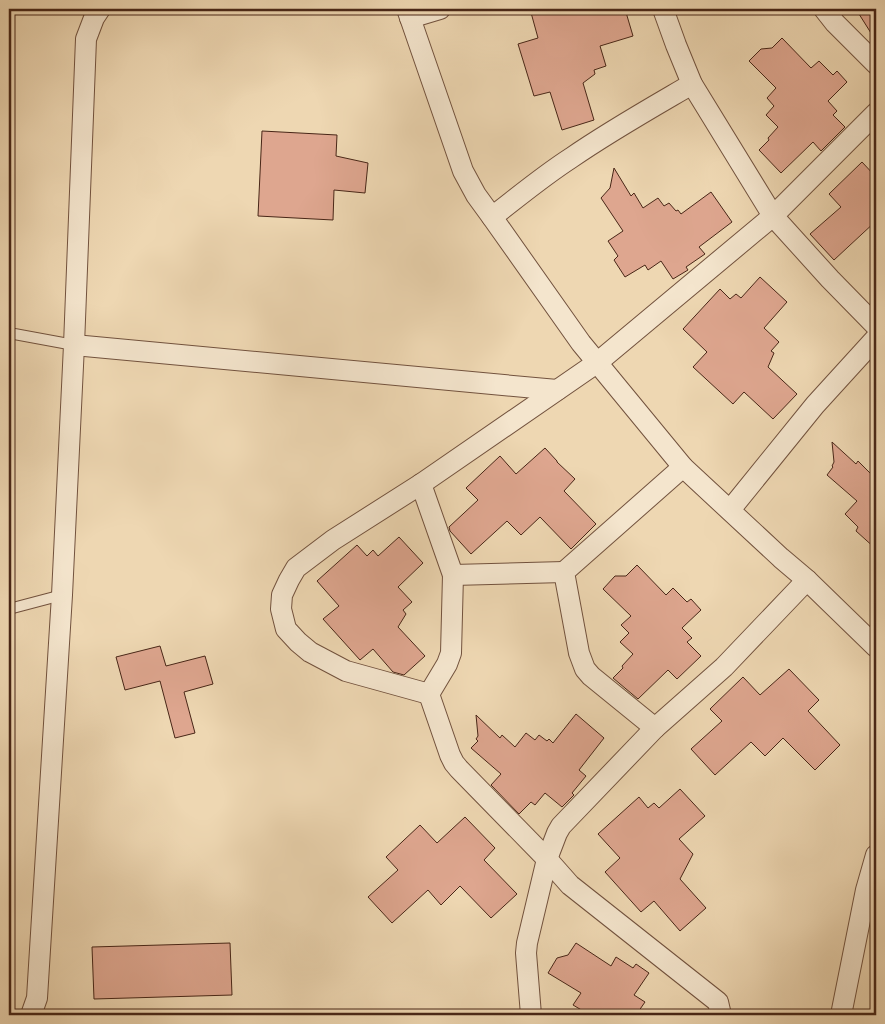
<svg xmlns="http://www.w3.org/2000/svg" width="885" height="1024" font-family="Alegreya,serif">
	<style>
		.building { fill: #dea68f; stroke: #482617 }
		.lines { fill: none; stroke-linecap: round; stroke-linejoin: round }
		.service-casing { stroke: #72523e; stroke-width: 12 }
		.minor-casing { stroke: #72523e; stroke-width: 22 }
		.service { stroke: #f4e5cd; stroke-width: 10 }
		.minor { stroke: #f4e5cd; stroke-width: 20 }
	</style>
	<rect width="100%" height="100%" fill="#eed7b2"/>
	<filter id="stains"><feTurbulence type="fractalNoise" baseFrequency=".004" numOctaves="4"/><feColorMatrix values="0 0 0 0 .2 0 0 0 0 .09 0 0 0 0 .02 0 0 0 .5 -.17"/></filter>
	<radialGradient id="worn" r=".72"><stop offset=".6" stop-color="#630" stop-opacity="0"/><stop offset="1" stop-color="#630" stop-opacity=".3"/></radialGradient>
	<!-- building -->
	<g class="building">
		<path d="M 530,9 L 625,9 L 633,36 L 600,46 L 606,66 L 594,70 L 595,74 L 583,83 L 594,120 L 562,130 L 550,92 L 534,96 L 518,44 L 538,38 Z"/>
		<path d="M 867,9 L 876,9 L 876,41 L 859,14 Z"/>
		<path d="M 782,38 L 811,68 L 819,61 L 833,75 L 837,71 L 847,82 L 828,101 L 837,111 L 833,115 L 845,127 L 821,151 L 813,142 L 781,173 L 759,150 L 769,140 L 768,138 L 778,127 L 766,115 L 774,106 L 767,98 L 776,88 L 749,61 L 761,49 L 772,48 Z"/>
		<path d="M 262,131 L 337,135 L 336,156 L 368,163 L 365,193 L 334,190 L 333,220 L 258,216 Z"/>
		<path d="M 862,162 L 876,177 L 876,221 L 834,260 L 810,234 L 841,207 L 829,194 Z"/>
		<path d="M 614,168 L 631,196 L 634,193 L 643,208 L 658,198 L 664,206 L 669,203 L 676,211 L 678,210 L 681,214 L 711,192 L 732,222 L 699,247 L 705,254 L 686,267 L 688,270 L 673,279 L 661,261 L 648,270 L 645,265 L 625,277 L 614,260 L 618,256 L 608,241 L 623,231 L 601,198 L 610,188 Z"/>
		<path d="M 760,277 L 787,302 L 764,328 L 779,342 L 771,351 L 774,353 L 768,367 L 797,394 L 773,419 L 744,392 L 733,404 L 693,367 L 707,352 L 683,329 L 720,289 L 730,299 L 736,294 L 741,298 Z"/>
		<path d="M 832,442 L 856,464 L 858,461 L 876,479 L 876,549 L 856,531 L 858,527 L 845,514 L 857,501 L 827,475 L 833,467 L 832,466 L 834,462 Z"/>
		<path d="M 545,448 L 557,461 L 557,462 L 575,479 L 564,491 L 596,524 L 571,549 L 540,517 L 521,535 L 507,521 L 471,554 L 450,531 L 449,527 L 478,500 L 466,488 L 500,456 L 516,474 Z"/>
		<path d="M 399,537 L 423,563 L 398,587 L 412,602 L 403,610 L 406,614 L 398,627 L 425,656 L 404,675 L 393,672 L 373,649 L 360,660 L 323,619 L 339,606 L 317,581 L 357,545 L 367,556 L 373,550 L 378,556 Z"/>
		<path d="M 637,565 L 666,595 L 673,588 L 687,602 L 691,599 L 701,610 L 682,628 L 692,638 L 687,642 L 701,656 L 677,679 L 668,670 L 638,699 L 613,678 L 623,668 L 622,666 L 633,654 L 620,642 L 629,633 L 621,625 L 631,616 L 603,589 L 615,576 L 626,576 Z"/>
		<path d="M 160,646 L 166,666 L 205,656 L 213,684 L 184,692 L 195,733 L 175,738 L 160,681 L 125,690 L 116,657 Z"/>
		<path d="M 789,669 L 819,700 L 808,711 L 840,745 L 815,770 L 783,738 L 765,756 L 751,742 L 715,775 L 691,749 L 722,721 L 710,709 L 743,677 L 760,695 Z"/>
		<path d="M 576,714 L 604,738 L 579,770 L 586,776 L 572,793 L 574,795 L 562,807 L 545,793 L 535,805 L 531,802 L 519,814 L 491,785 L 501,774 L 471,748 L 478,741 L 476,739 L 478,736 L 476,715 L 500,738 L 502,735 L 515,747 L 526,733 L 535,740 L 539,735 L 547,741 L 549,739 L 553,743 Z"/>
		<path d="M 680,789 L 705,816 L 679,839 L 693,854 L 680,879 L 706,908 L 680,931 L 654,901 L 641,912 L 605,872 L 620,858 L 598,834 L 639,797 L 648,808 L 654,803 L 659,808 Z"/>
		<path d="M 465,817 L 495,848 L 484,860 L 517,894 L 491,918 L 460,886 L 441,905 L 428,890 L 392,923 L 368,897 L 398,870 L 386,857 L 420,825 L 437,843 Z"/>
		<path d="M 230,943 L 232,995 L 94,999 L 92,947 Z"/>
		<path d="M 576,943 L 611,966 L 616,957 L 633,968 L 636,964 L 649,973 L 634,995 L 645,1002 L 636,1015 L 590,1015 L 573,1005 L 581,993 L 548,973 L 557,958 L 568,955 Z"/>
	</g>
	<g class="lines">
		<!-- service casing -->
		<g class="service-casing">
			<g id="service">
				<path d="M 9,333 L 74,345"/>
				<path d="M 9,609 L 62,595"/>
			</g>
		</g>
		<!-- minor casing -->
		<g class="minor-casing">
			<g id="minor">
				<path d="M 407,9 L 463,171 L 476,195 L 492,217 L 581,343 L 683,467 L 781,558 L 807,580 L 876,647"/>
				<path d="M 663,9 L 676,45 L 692,84 L 773,216 L 830,279 L 876,326"/>
				<path d="M 824,9 L 835,23 L 876,64"/>
				<path d="M 410,18 L 440,9"/>
				<path d="M 492,217 C 518,197 543,176 571,158 C 610,131 651,108 692,84"/>
				<path d="M 74,345 L 557,390"/>
				<path d="M 683,467 L 564,572 L 579,653 L 585,669 L 591,676 L 655,728 L 724,667 L 807,580"/>
				<path d="M 421,484 L 453,575"/>
				<path d="M 730,510 L 815,405 L 876,338"/>
				<path d="M 564,572 L 453,575 L 451,653 L 447,664 L 429,694 L 450,755 L 454,763 L 459,769 L 547,859 L 570,885 L 718,1002 L 721,1015"/>
				<path d="M 429,694 L 346,671 L 310,652 L 298,642 L 286,629 L 281,609 L 282,595 L 289,580 L 296,568 L 333,540 L 421,484 L 598,362 L 773,216 L 876,113"/>
				<path d="M 31,1015 L 37,998 L 62,595 L 74,345 L 86,39 L 94,18 L 100,9"/>
				<path d="M 531,1015 L 526,953 L 527,943 L 547,859 L 557,833 L 561,826 L 655,728"/>
				<path d="M 841,1015 L 866,890 L 876,855"/>
			</g>
		</g>
		<!-- service -->
		<use href="#service" class="service"/>
		<!-- minor -->
		<use href="#minor" class="minor"/>
	</g>
	<!-- margin -->
	<rect width="885" height="1024" fill="none" stroke="#eed7b2" stroke-width="30"/>
	<rect x="10" y="10" width="865" height="1004" fill="none" stroke="#482617" stroke-width="2.5"/>
	<rect x="15" y="15" width="855" height="994" fill="none" stroke="#482617"/>
	<rect width="100%" height="100%" filter="url(#stains)"/>
	<rect width="100%" height="100%" fill="url(#worn)"/>
</svg>
